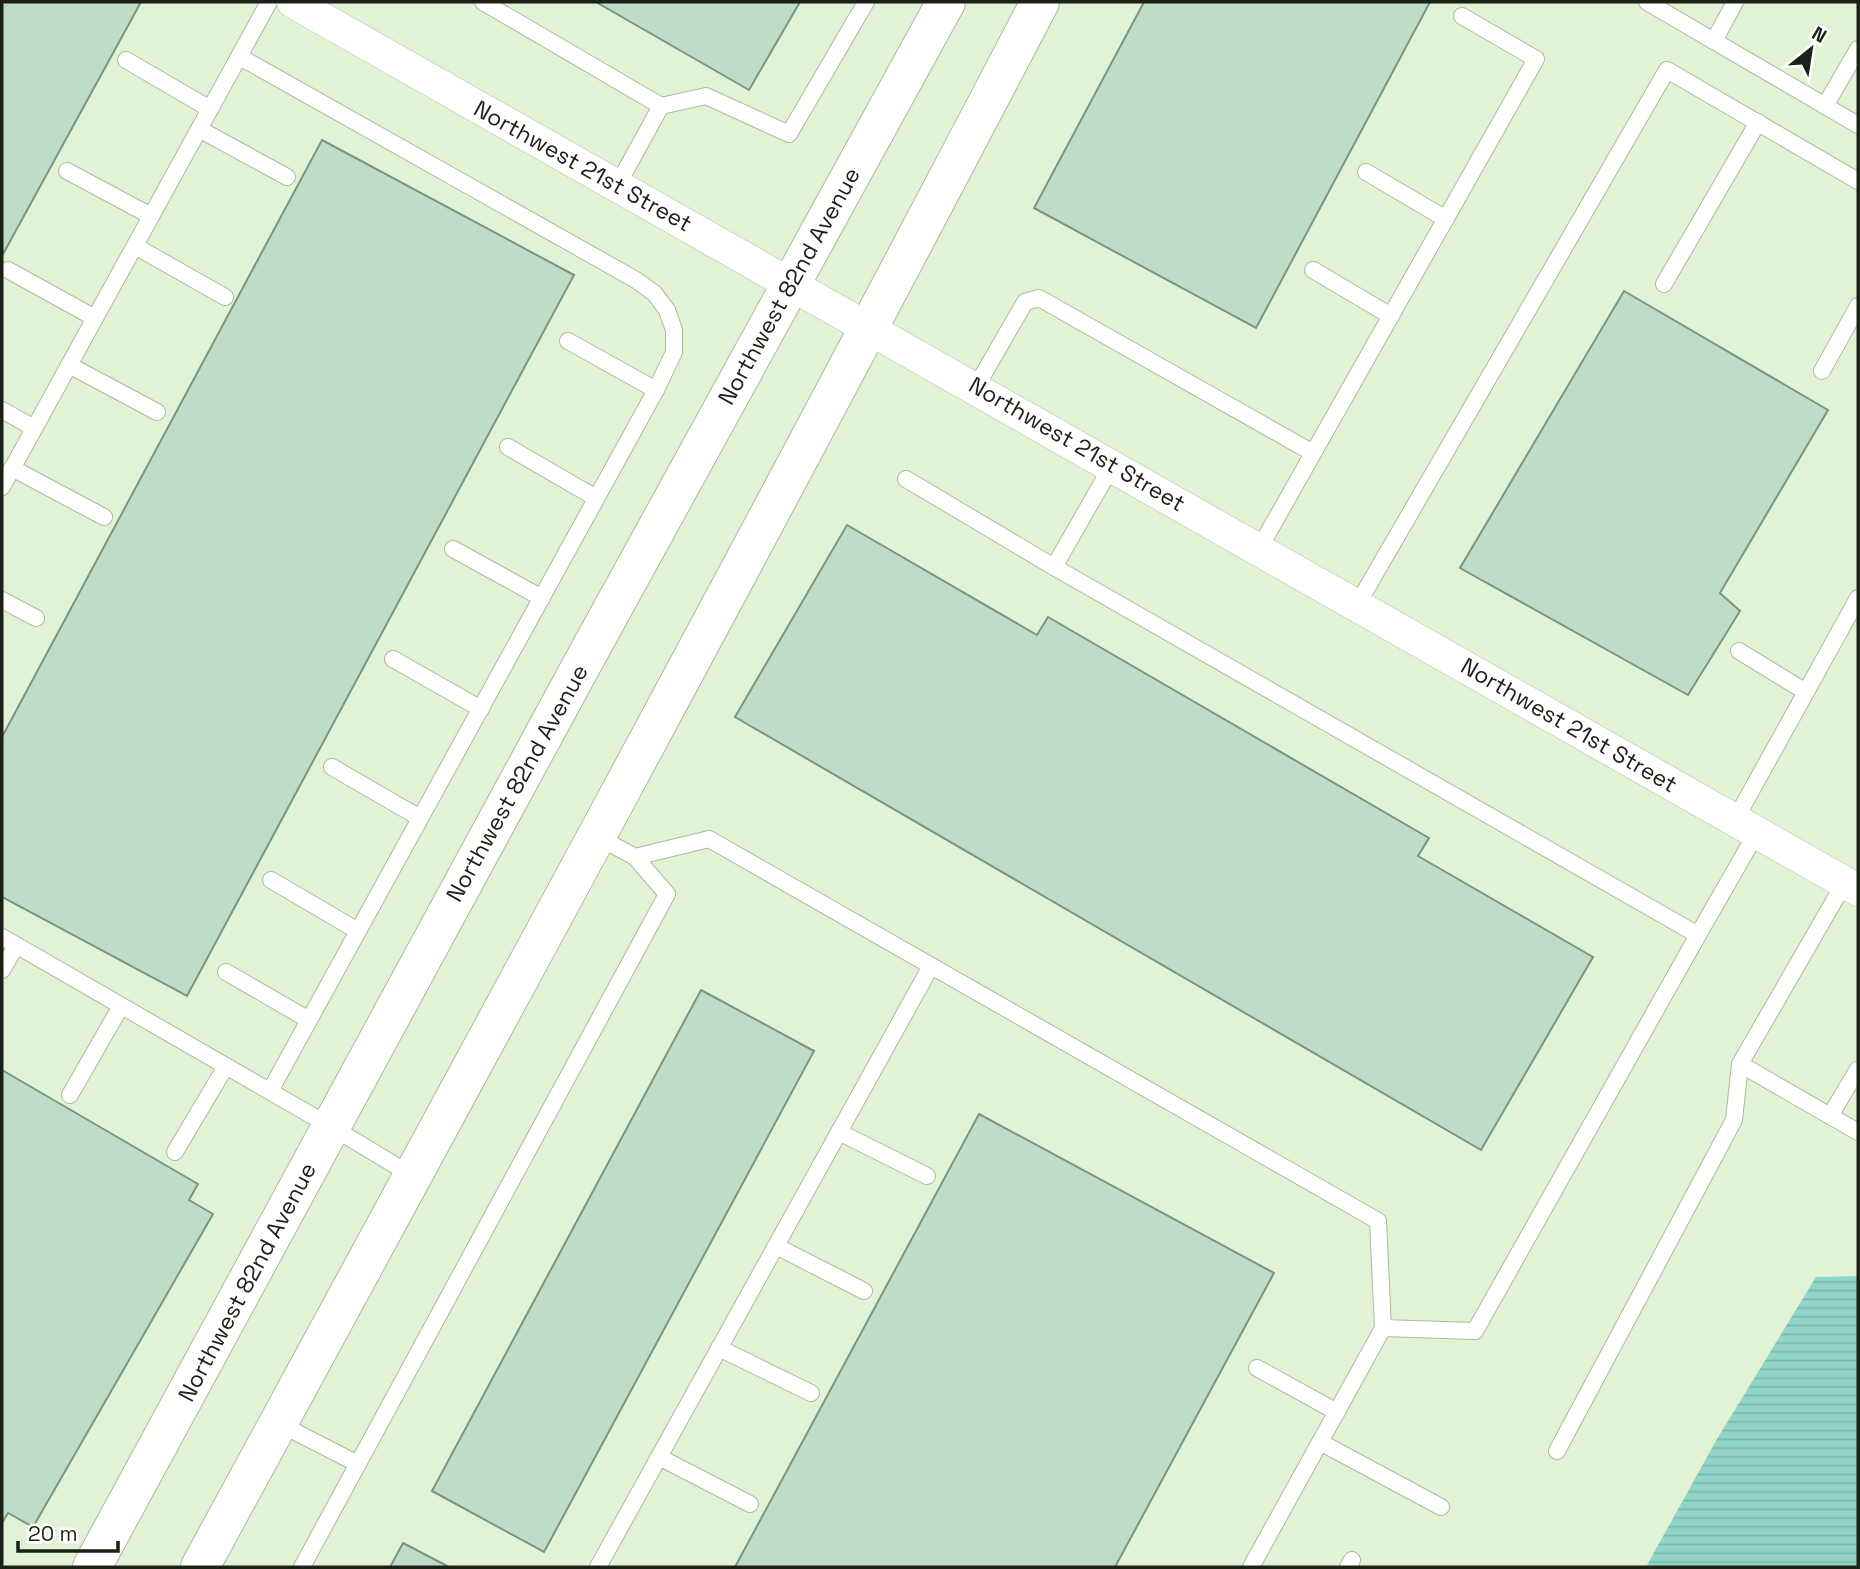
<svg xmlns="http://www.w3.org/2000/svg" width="1860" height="1569" font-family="'Space Grotesk',sans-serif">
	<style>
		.water { fill: url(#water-rules) }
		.building { fill: #bedcc8; stroke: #799683; stroke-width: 2 }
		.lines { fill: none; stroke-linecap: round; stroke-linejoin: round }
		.lane-casing { stroke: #acbb9f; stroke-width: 18 }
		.street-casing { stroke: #acbb9f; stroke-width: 33 }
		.secondary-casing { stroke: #acbb9f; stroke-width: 40 }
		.lane { stroke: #fff; stroke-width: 16 }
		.street { stroke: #fff; stroke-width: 32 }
		.secondary { stroke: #fff; stroke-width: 38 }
		.labels { text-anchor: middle; stroke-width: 5; stroke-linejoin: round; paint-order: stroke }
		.street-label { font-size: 23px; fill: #1b2116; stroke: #fff }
	</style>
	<defs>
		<pattern id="water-rules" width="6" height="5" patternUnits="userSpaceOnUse" patternTransform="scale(1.75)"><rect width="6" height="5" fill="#91d5c9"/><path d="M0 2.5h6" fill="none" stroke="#7cb7ac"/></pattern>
	</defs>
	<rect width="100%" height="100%" fill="#e2f2d5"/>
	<!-- water -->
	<path class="water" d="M 1858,1276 L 1858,1567 L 1646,1567 L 1717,1439 L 1816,1277 Z"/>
	<!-- building -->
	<g class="building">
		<path d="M 2,2 L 141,2 L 2,256 Z"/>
		<path d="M 596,2 L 800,2 L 749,90 Z"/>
		<path d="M 1144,2 L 1430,2 L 1256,328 L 1034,208 Z"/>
		<path d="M 322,140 L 574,275 L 187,996 L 2,897 L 2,737 Z"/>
		<path d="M 1624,291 L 1828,410 L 1720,593 L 1740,611 L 1688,695 L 1460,568 Z"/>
		<path d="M 847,525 L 1037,635 L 1048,617 L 1429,838 L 1418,856 L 1593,957 L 1481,1150 L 735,717 Z"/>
		<path d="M 701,990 L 814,1051 L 544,1552 L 432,1491 Z"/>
		<path d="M 2,1070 L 198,1184 L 189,1200 L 213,1214 L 33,1527 L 8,1513 L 2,1523 Z"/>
		<path d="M 979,1114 L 1274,1273 L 1115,1567 L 735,1567 Z"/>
		<path d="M 403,1543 L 449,1567 L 390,1567 Z"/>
	</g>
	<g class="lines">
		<!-- lane casing -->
		<g class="lane-casing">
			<g id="lane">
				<path d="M 483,2 L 661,106 L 617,186"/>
				<path d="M 1647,2 L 1858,125"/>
				<path d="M 1714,41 L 1735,2"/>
				<path d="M 240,57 L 636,280 L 654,293 L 667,310 L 674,330 L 674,352 L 656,390 L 270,1091"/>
				<path d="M 126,60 L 210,109"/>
				<path d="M 661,106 L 706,96 L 789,134 L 866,2"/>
				<path d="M 1825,106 L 1858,49"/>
				<path d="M 199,129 L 287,177"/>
				<path d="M 67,171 L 151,216"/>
				<path d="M 1366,172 L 1446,219"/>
				<path d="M 135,246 L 225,297"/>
				<path d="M 8,270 L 95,318"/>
				<path d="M 1313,270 L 1391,316"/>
				<path d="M 1664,284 L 1758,122"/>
				<path d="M 568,341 L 656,390"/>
				<path d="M 69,365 L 157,412"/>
				<path d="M 1822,371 L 1858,306"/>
				<path d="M 976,387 L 1025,302 L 1039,298 L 1313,453"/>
				<path d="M 2,410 L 34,428"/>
				<path d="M 508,447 L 596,498"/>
				<path d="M 12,468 L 104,517"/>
				<path d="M 906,479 L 1054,567 L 1113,464"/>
				<path d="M 2,487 L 269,2"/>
				<path d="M 453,549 L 542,598"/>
				<path d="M 1259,549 L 1536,59 L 1462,16"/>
				<path d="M 1054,567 L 1698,935 L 1757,832"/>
				<path d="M 2,600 L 36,618"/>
				<path d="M 1357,605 L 1667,70 L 1858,181"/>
				<path d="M 1739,651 L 1806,692"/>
				<path d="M 393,659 L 481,709"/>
				<path d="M 332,767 L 420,818"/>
				<path d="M 1735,820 L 1858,598"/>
				<path d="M 596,836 L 635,857 L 709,839 L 1378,1221 L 1383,1328 L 1475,1331 L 1698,935"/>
				<path d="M 271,880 L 358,931"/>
				<path d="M 2,937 L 330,1126 L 413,1176"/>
				<path d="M 2,970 L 16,946"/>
				<path d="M 226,972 L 309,1020"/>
				<path d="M 1740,1064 L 1858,1132"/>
				<path d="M 70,1095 L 121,1006"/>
				<path d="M 1830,1116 L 1858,1069"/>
				<path d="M 839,1132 L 927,1176"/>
				<path d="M 175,1152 L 226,1066"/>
				<path d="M 776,1246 L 864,1291"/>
				<path d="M 719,1348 L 811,1393"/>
				<path d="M 1257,1368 L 1337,1412"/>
				<path d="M 278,1423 L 358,1464"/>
				<path d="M 1320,1442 L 1441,1507"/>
				<path d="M 1557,1451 L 1734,1120 L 1740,1064 L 1845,882"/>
				<path d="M 659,1457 L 750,1504"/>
				<path d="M 302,1567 L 667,894 L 635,857"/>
				<path d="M 598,1567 L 931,966"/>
				<path d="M 1251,1567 L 1383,1328"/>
				<path d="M 1348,1567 L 1352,1560"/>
			</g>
		</g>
		<!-- street casing -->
		<g class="street-casing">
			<path id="street" d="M 293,2 C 815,298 1339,590 1858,890"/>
		</g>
		<!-- secondary casing -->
		<g class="secondary-casing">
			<g id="secondary">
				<path d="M 92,1567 C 375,1044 658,522 946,2"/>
				<path d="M 200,1567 C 483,1047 766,527 1040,2"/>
			</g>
		</g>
		<!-- lane -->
		<use href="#lane" class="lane"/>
		<!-- street -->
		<use href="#street" class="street"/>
		<!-- secondary -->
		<use href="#secondary" class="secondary"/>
	</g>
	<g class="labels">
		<!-- street labels -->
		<g class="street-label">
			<text transform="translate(583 166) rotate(29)" y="8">Northwest 21st Street</text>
			<text transform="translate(789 286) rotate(-61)" y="8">Northwest 82nd Avenue</text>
			<text transform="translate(1077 444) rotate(30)" y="8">Northwest 21st Street</text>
			<text transform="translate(1569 725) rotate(30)" y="8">Northwest 21st Street</text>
			<text transform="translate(517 783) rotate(-61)" y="8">Northwest 82nd Avenue</text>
			<text transform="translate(247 1282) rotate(-62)" y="8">Northwest 82nd Avenue</text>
		</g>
	</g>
	<!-- border -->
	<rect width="1860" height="1569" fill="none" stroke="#1b2116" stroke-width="7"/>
	<!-- north arrow -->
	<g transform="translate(1811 49) rotate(30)" stroke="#ffffff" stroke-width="5" paint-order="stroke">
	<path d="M0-5L12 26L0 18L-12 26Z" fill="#1b2116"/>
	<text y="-10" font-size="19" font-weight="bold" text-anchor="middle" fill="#1b2116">N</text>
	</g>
	<!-- scale -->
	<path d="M18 1541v10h100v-10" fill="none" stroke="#1b2116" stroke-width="3.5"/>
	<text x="28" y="1541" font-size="21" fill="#1b2116" stroke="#ffffff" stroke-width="5" paint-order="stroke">20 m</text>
</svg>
